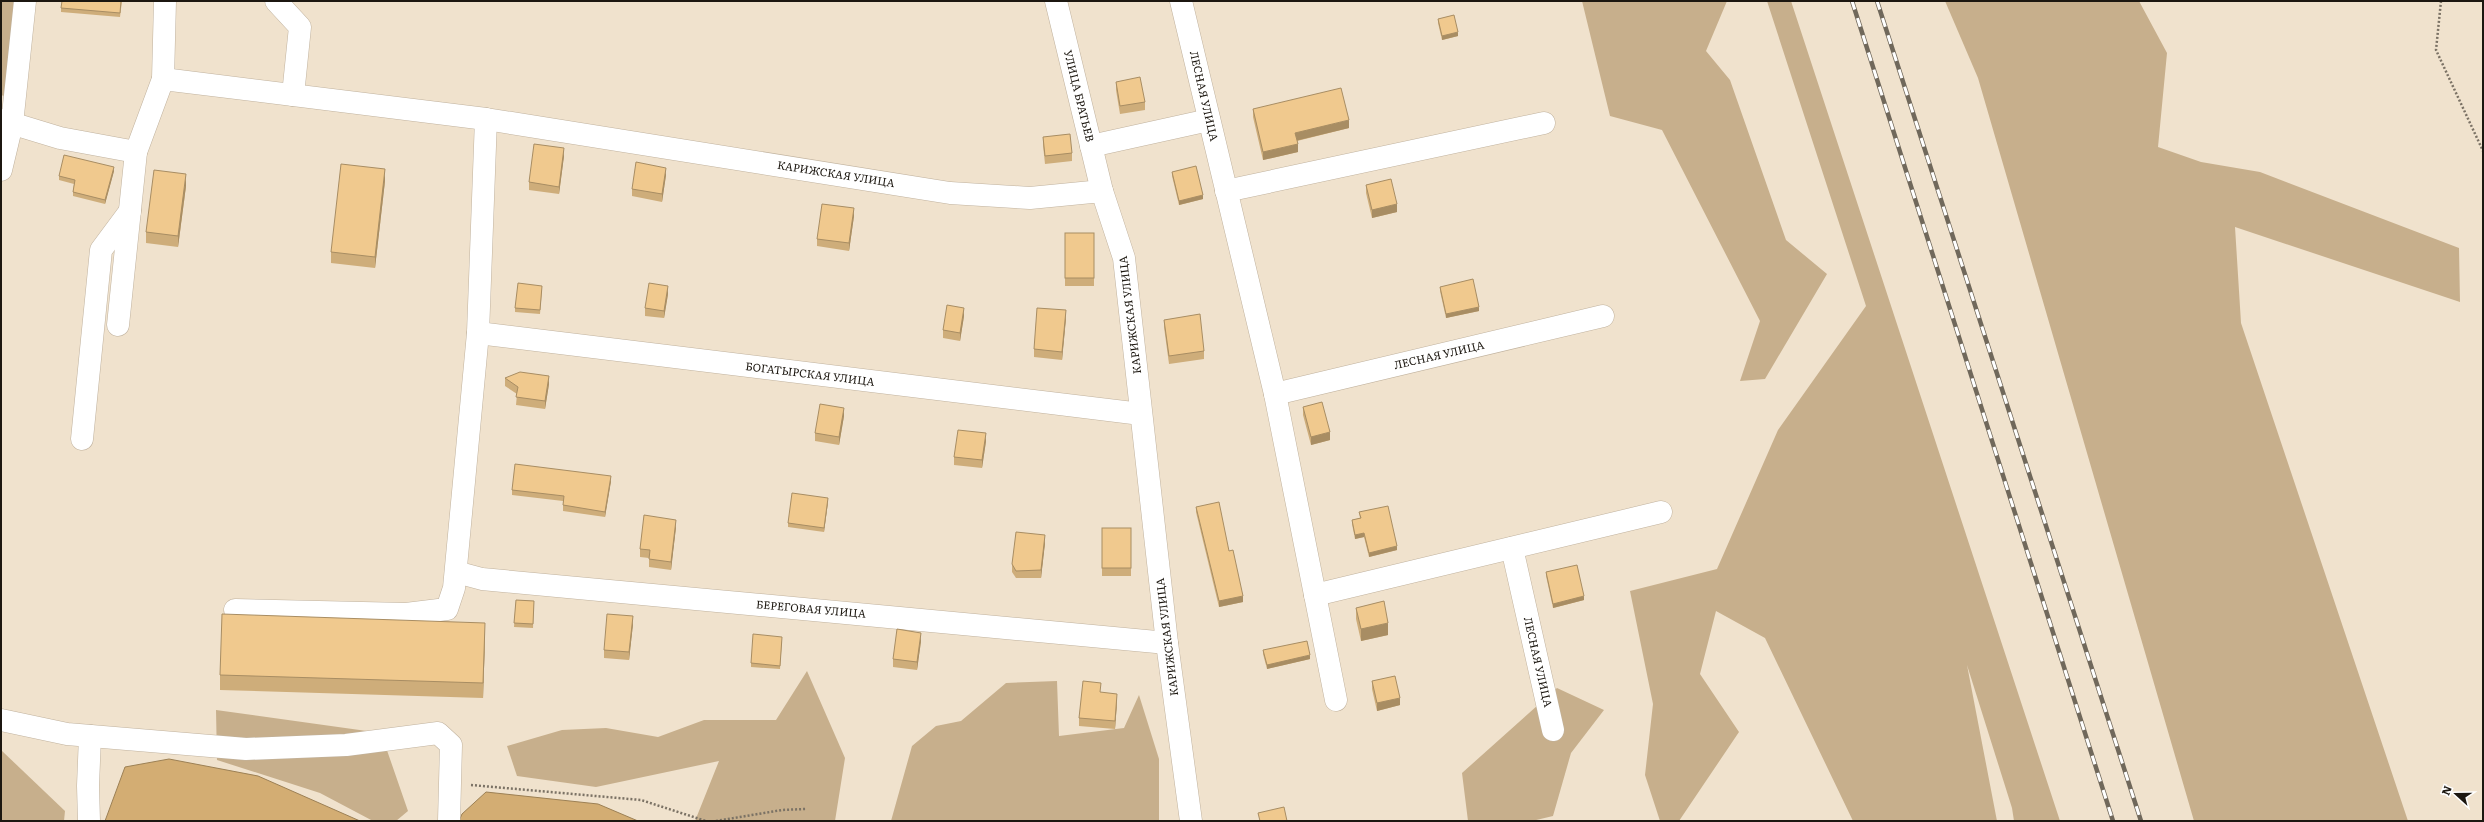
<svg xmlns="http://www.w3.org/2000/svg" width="2484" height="822" font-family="Literata,serif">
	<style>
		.green { fill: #c7af8c }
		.water { fill: #d3ad73; stroke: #9c8055 }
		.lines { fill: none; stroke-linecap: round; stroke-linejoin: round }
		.minor-casing { stroke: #c0b29e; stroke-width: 23 }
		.path { stroke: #7b7265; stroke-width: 2.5; stroke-dasharray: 2 2; stroke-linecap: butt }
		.minor { stroke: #fff; stroke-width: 22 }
		.rail-casing { stroke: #70685b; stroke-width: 4.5 }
		.rail { stroke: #fff; stroke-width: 3; stroke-dasharray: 9; stroke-linecap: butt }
		.wall { fill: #cead7a }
		.shaded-wall { fill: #a88d63 }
		.building { fill: #f0c98e; stroke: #a88d63 }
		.labels { text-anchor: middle; stroke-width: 3.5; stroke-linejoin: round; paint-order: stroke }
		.street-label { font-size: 11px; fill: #1c1710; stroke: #fff }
	</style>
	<rect width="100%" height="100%" fill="#f0e2cd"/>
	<!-- green -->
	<g class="green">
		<path d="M 1,1 L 16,1 L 4,96 L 1,95 Z"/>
		<path d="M 1582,1 L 1727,1 L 1706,51 L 1730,80 L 1786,240 L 1827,274 L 1765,379 L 1740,381 L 1760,321 L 1662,130 L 1610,116 Z"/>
		<path d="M 1767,1 L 1791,1 L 2060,821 L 2014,821 L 2012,808 L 1967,665 L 1997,821 L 1853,821 L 1765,638 L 1716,611 L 1700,674 L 1739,732 L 1679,821 L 1660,821 L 1645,775 L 1653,704 L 1630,591 L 1717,569 L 1778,430 L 1866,306 Z"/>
		<path d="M 1945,1 L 2139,1 L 2167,53 L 2158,147 L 2201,162 L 2260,172 L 2459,248 L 2460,302 L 2235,227 L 2241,323 L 2408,821 L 2194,821 L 1978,78 Z"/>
		<path d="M 807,671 L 845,758 L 835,821 L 695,821 L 719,761 L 596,787 L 517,776 L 507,746 L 562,730 L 606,728 L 658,737 L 704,720 L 776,720 Z"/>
		<path d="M 1057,681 L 1059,736 L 1124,728 L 1139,695 L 1159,759 L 1159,821 L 891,821 L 912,746 L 936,726 L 961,721 L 1006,683 Z"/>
		<path d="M 1557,688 L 1604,710 L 1571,753 L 1553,816 L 1532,821 L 1468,821 L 1462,773 Z"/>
		<path d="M 216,710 L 381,733 L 408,811 L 396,821 L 373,821 L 320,793 L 217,760 Z"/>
		<path d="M 1,750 L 65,811 L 64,821 L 1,821 Z"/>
	</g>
	<!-- water -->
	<g class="water">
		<path d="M 169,759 L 258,776 L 360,821 L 105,821 L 125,767 Z"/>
		<path d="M 486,792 L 598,804 L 638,821 L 459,821 L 462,814 Z"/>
	</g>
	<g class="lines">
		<!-- minor casing -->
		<g class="minor-casing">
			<g id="minor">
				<path d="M 276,1 L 300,27 L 293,95"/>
				<path d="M 1056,1 L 1102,191"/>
				<path d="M 1181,1 L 1275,394 L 1336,700"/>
				<path d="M 163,79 L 165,1"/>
				<path d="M 1,120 L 60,138 L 136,152 L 163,79 L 486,119 L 950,193 L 1030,198 L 1102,191 L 1124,258 L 1167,643 L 1191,821"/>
				<path d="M 1091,146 L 1209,120"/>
				<path d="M 1,170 L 12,124 L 25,1"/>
				<path d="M 1226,191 L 1544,123"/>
				<path d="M 118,325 L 136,152"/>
				<path d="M 478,333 L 1141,414"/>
				<path d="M 1275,394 L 1603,316"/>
				<path d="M 82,439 L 101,250 L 130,211"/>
				<path d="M 1512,548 L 1553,730"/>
				<path d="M 456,572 L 482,579 L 1167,643"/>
				<path d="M 1315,595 L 1661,512"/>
				<path d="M 235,610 L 406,614 L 447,609 L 454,588 L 478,333 L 486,119"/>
				<path d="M 1,720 L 67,734 L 246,749 L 346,745 L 438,733 L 451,745 L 449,821"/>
				<path d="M 89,821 L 88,786 L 90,736"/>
			</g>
		</g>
		<!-- path -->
		<g class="path">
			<path d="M 2441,1 L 2436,50 L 2483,151"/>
			<path d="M 471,785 L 641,800 L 706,821"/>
			<path d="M 716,821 L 782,810 L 806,809"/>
		</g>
		<!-- minor -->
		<use href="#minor" class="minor"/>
		<!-- rail casing -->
		<g class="rail-casing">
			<g id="rail">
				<path d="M 1852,1 L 2113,821"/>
				<path d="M 1877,1 L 2141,821"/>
			</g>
		</g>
		<!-- rail -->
		<use href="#rail" class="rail"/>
	</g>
	<!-- wall -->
	<g class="wall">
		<path d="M 122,1 L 120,17 L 61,12 L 61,8 Z"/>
		<path d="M 1438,19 L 1458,36 L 1442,40 L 1438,23 Z"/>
		<path d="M 1116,82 L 1145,102 L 1145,110 L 1120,114 L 1116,90 Z"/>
		<path d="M 1253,109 L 1349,128 L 1297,141 L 1298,152 L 1263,160 L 1253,117 Z"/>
		<path d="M 1043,137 L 1072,153 L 1072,161 L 1045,164 L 1043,145 Z"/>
		<path d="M 564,156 L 559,194 L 529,190 L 529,182 Z"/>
		<path d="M 114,171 L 105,204 L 73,196 L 73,192 L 74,184 L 59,180 L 59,176 Z"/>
		<path d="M 1172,172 L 1203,199 L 1179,205 L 1172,176 Z"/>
		<path d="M 666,175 L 662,202 L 632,196 L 632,189 Z"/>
		<path d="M 385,181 L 375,268 L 331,263 L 331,252 Z"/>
		<path d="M 1366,185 L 1397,212 L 1372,218 L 1366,193 Z"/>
		<path d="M 186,186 L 178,247 L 146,243 L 146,232 Z"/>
		<path d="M 854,216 L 849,251 L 817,246 L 817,239 Z"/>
		<rect x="1065" y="233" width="29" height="53"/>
		<path d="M 1440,287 L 1479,311 L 1446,318 L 1440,291 Z"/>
		<path d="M 542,290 L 540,314 L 515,312 L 515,308 Z"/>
		<path d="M 668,294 L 664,318 L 645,316 L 645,308 Z"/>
		<path d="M 964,316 L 960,341 L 943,338 L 943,330 Z"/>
		<path d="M 1066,318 L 1062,360 L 1034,357 L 1034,349 Z"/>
		<path d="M 1164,320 L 1204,351 L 1204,359 L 1169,364 L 1164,327 Z"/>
		<path d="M 505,378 L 549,384 L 545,409 L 516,405 L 517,394 L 505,386 Z"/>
		<path d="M 1303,407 L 1330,440 L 1311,445 L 1303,415 Z"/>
		<path d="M 844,416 L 839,445 L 815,441 L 815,433 Z"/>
		<path d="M 986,441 L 982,468 L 954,465 L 954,457 Z"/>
		<path d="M 611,481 L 605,517 L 563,511 L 563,501 L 512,495 L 512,490 Z"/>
		<path d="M 828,502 L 824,532 L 788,527 L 788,523 Z"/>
		<path d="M 1196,507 L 1229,551 L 1243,602 L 1219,607 L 1196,512 Z"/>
		<path d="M 1359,512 L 1397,550 L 1369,557 L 1364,537 L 1355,539 L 1352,524 L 1352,520 L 1360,518 Z"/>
		<path d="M 676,527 L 671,570 L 649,567 L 649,558 L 640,557 L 640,549 Z"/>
		<rect x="1102" y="528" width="29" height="48"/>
		<path d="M 1045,543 L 1041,578 L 1016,578 L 1012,572 L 1012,564 Z"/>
		<path d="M 1546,572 L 1584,600 L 1553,608 L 1546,576 Z"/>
		<path d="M 516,600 L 534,601 L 533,628 L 514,627 Z"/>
		<path d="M 1356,608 L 1388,635 L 1361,641 L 1356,619 Z"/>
		<path d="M 633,624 L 629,660 L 604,658 L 604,650 Z"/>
		<path d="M 485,638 L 483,698 L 220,690 L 220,675 Z"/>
		<path d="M 782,641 L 780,669 L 751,667 L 751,663 Z"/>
		<path d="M 921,641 L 917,670 L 893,667 L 893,659 Z"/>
		<path d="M 1263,650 L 1310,659 L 1267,669 L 1263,654 Z"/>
		<path d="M 1372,681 L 1400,705 L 1377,711 L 1372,689 Z"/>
		<path d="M 1100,692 L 1117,702 L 1115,729 L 1079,726 L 1079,718 Z"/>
	</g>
	<!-- shaded-wall -->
	<g class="shaded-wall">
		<path d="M 1458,32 L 1458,36 L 1442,40 L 1442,36 Z"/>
		<path d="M 1349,120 L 1349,128 L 1295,141 L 1295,133 Z"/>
		<path d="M 1298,144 L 1298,152 L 1263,160 L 1263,152 Z"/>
		<path d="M 564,148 L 564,156 L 559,194 L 559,187 Z"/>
		<path d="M 114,167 L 114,171 L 105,204 L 105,200 Z"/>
		<path d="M 666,168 L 666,175 L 662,202 L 662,194 Z"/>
		<path d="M 385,169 L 385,181 L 375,268 L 375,257 Z"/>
		<path d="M 186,174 L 186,186 L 178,247 L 178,236 Z"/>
		<path d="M 1203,195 L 1203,199 L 1179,205 L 1179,201 Z"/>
		<path d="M 1397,204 L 1397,212 L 1372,218 L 1372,210 Z"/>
		<path d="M 854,208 L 854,216 L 849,251 L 849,243 Z"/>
		<path d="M 668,286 L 668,294 L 664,318 L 664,311 Z"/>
		<path d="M 1479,307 L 1479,311 L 1446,318 L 1446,314 Z"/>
		<path d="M 964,308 L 964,316 L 960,341 L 960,333 Z"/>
		<path d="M 1066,310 L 1066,318 L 1062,360 L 1062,352 Z"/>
		<path d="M 549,376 L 549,384 L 545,409 L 545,401 Z"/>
		<path d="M 844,408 L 844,416 L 839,445 L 839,437 Z"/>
		<path d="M 1330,432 L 1330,440 L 1311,445 L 1311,437 Z"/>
		<path d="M 986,433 L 986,441 L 982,468 L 982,460 Z"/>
		<path d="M 611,476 L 611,481 L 605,517 L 605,512 Z"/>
		<path d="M 828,498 L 828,502 L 824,532 L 824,528 Z"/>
		<path d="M 676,520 L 676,527 L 671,570 L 671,562 Z"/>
		<path d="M 1364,533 L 1364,537 L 1355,539 L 1355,535 Z"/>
		<path d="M 1045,535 L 1045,543 L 1041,578 L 1041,570 Z"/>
		<path d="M 1397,546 L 1397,550 L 1369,557 L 1369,553 Z"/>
		<path d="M 1243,596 L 1243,602 L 1219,607 L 1219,601 Z"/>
		<path d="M 1584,596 L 1584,600 L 1553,608 L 1553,604 Z"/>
		<path d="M 633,616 L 633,624 L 629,660 L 629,652 Z"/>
		<path d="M 485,623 L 485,638 L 483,698 L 483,683 Z"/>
		<path d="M 1388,623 L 1388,635 L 1361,641 L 1361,629 Z"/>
		<path d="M 921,633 L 921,641 L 917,670 L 917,662 Z"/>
		<path d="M 1310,655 L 1310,659 L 1267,669 L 1267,665 Z"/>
		<path d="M 1117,694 L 1117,702 L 1115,729 L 1115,721 Z"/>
		<path d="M 1400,698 L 1400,705 L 1377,711 L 1377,703 Z"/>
	</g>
	<!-- building -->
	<g class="building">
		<path d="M 62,1 L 121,1 L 120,13 L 61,8 Z"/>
		<path d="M 1454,15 L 1458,32 L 1442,36 L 1438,19 Z"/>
		<path d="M 1140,77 L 1145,102 L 1120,106 L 1116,82 Z"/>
		<path d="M 1341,88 L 1349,120 L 1295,133 L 1298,144 L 1263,152 L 1253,109 Z"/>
		<path d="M 1070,134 L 1072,153 L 1045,156 L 1043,137 Z"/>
		<path d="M 534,144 L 564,148 L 559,187 L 529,182 Z"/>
		<path d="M 64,155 L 114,167 L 105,200 L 73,192 L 75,180 L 59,176 Z"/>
		<path d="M 636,162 L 666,168 L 662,194 L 632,189 Z"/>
		<path d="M 341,164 L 385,169 L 375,257 L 331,252 Z"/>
		<path d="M 1196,166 L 1203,195 L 1179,201 L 1172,172 Z"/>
		<path d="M 154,170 L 186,174 L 178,236 L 146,232 Z"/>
		<path d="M 1391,179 L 1397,204 L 1372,210 L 1366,185 Z"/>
		<path d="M 822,204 L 854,208 L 849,243 L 817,239 Z"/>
		<rect x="1065" y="233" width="29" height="45"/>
		<path d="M 1473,279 L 1479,307 L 1446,314 L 1440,287 Z"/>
		<path d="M 518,283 L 542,286 L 540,310 L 515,308 Z"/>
		<path d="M 649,283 L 668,286 L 664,311 L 645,308 Z"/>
		<path d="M 947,305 L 964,308 L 960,333 L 943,330 Z"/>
		<path d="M 1037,308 L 1066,310 L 1062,352 L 1034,349 Z"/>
		<path d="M 1200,314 L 1204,351 L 1169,356 L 1164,320 Z"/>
		<path d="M 520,372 L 549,376 L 545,401 L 516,397 L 518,387 L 505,378 Z"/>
		<path d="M 1322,402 L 1330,432 L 1311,437 L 1303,407 Z"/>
		<path d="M 820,404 L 844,408 L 839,437 L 815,433 Z"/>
		<path d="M 958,430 L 986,433 L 982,460 L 954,457 Z"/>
		<path d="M 515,464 L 611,476 L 605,512 L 563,505 L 564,496 L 512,490 Z"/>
		<path d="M 792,493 L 828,498 L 824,528 L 788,523 Z"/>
		<path d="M 1219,502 L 1229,551 L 1233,550 L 1243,596 L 1219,601 L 1196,507 Z"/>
		<path d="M 1388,506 L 1397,546 L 1369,553 L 1364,533 L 1355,535 L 1352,520 L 1361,518 L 1359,512 Z"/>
		<path d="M 644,515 L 676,520 L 671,562 L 649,559 L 650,550 L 640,549 Z"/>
		<rect x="1102" y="528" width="29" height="40"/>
		<path d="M 1016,532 L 1045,535 L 1041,570 L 1016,571 L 1012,564 Z"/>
		<path d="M 1577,565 L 1584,596 L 1553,604 L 1546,572 Z"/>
		<path d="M 516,600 L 534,601 L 533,624 L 514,623 Z"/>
		<path d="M 1384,601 L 1388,623 L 1361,629 L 1356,608 Z"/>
		<path d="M 222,614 L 485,623 L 483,683 L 220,675 Z"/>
		<path d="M 607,614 L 633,616 L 629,652 L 604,650 Z"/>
		<path d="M 897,629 L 921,633 L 917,662 L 893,659 Z"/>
		<path d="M 753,634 L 782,637 L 780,666 L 751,663 Z"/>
		<path d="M 1307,641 L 1310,655 L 1267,665 L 1263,650 Z"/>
		<path d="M 1395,676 L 1400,698 L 1377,703 L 1372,681 Z"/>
		<path d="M 1083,681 L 1101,683 L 1100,692 L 1117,694 L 1115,721 L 1079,718 Z"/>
		<path d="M 1284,807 L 1287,821 L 1260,821 L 1258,813 Z"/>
	</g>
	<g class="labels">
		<!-- street labels -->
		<g class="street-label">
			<text transform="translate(1079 96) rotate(76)" y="4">УЛИЦА БРАТЬЕВ</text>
			<text transform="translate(1204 96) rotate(77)" y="4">ЛЕСНАЯ УЛИЦА</text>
			<text transform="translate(836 174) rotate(9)" y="4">КАРИЖСКАЯ УЛИЦА</text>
			<text transform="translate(1130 315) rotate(-97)" y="4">КАРИЖСКАЯ УЛИЦА</text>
			<text transform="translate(1439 355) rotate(-13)" y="4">ЛЕСНАЯ УЛИЦА</text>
			<text transform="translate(810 374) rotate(7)" y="4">БОГАТЫРСКАЯ УЛИЦА</text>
			<text transform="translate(811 609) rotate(5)" y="4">БЕРЕГОВАЯ УЛИЦА</text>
			<text transform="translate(1167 637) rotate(-97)" y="4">КАРИЖСКАЯ УЛИЦА</text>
			<text transform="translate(1538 662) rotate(77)" y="4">ЛЕСНАЯ УЛИЦА</text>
		</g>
	</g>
	<!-- border -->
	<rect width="2484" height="822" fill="none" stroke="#1c1710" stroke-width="4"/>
	<!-- north arrow -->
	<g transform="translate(2456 794) rotate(291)" stroke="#ffffff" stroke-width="3" paint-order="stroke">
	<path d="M0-3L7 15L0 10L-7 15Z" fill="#1c1710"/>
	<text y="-6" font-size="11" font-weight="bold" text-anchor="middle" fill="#1c1710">N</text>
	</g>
</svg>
